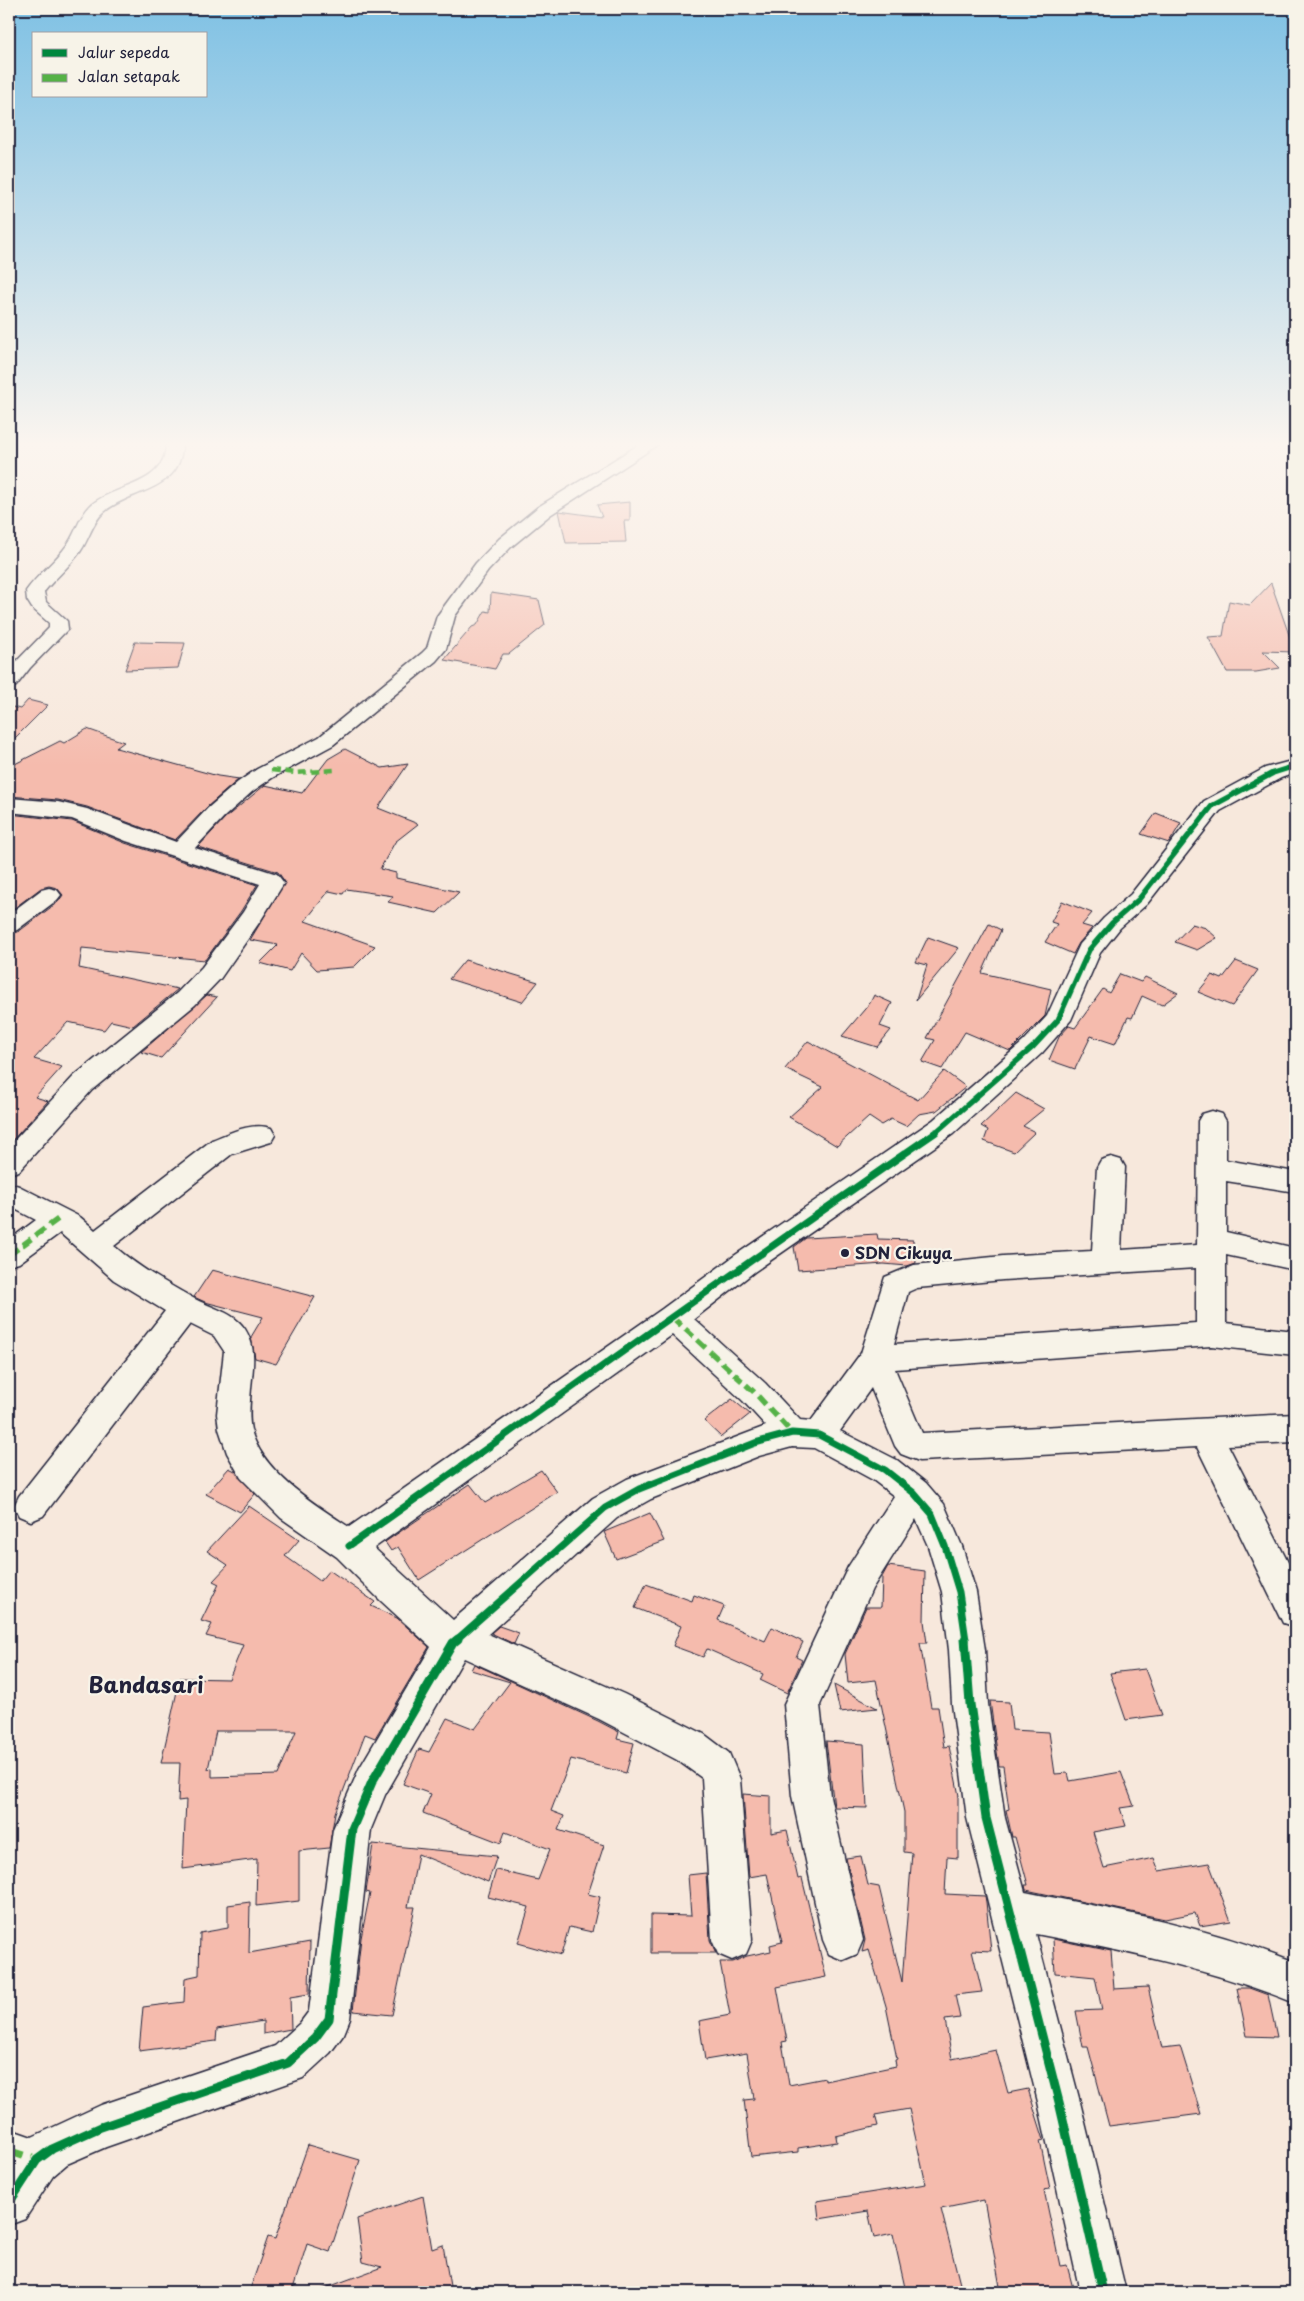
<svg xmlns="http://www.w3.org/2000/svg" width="1304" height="2301" font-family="'Playpen Sans',sans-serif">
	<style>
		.building { fill: #f5bbad; stroke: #22223b; fill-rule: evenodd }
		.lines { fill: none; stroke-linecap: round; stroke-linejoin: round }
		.minor-casing { stroke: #22223b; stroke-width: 3 }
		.minor { fill: #f7f3e8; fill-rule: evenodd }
		.quiet-far2 { stroke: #55b146; stroke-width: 4.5; stroke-dasharray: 9 4.5; stroke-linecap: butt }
		.quiet-far1 { stroke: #55b146; stroke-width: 5.5; stroke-dasharray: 11 5.5; stroke-linecap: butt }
		.quiet { stroke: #55b146; stroke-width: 8; stroke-dasharray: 15 8; stroke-linecap: butt }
		.cycleway-far2-casing { stroke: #f7f3e8; stroke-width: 8 }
		.cycleway-far1-casing { stroke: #f7f3e8; stroke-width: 10 }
		.cycleway-casing { stroke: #f7f3e8; stroke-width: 12 }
		.cycleway-far2 { stroke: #00873e; stroke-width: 5.5 }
		.cycleway-far1 { stroke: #00873e; stroke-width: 7 }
		.cycleway { stroke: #00873e; stroke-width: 9 }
		.poi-dot { fill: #22223b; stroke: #f7f3e8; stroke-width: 2 }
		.labels { text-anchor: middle; stroke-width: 4.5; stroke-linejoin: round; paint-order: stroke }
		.poi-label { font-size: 16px; font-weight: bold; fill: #22223b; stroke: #f7f3e8; text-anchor: start }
		.near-quarter-label { font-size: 22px; font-weight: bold; fill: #22223b; stroke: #f7f3e8 }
	</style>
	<rect width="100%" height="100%" fill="#f7e8dc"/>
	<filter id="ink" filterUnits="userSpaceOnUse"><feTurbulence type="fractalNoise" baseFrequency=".02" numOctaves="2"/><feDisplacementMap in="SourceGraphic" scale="10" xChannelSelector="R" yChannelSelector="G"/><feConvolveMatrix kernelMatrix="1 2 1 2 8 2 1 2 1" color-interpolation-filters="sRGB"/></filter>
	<g filter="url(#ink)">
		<!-- building -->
		<g class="building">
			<path d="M 630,502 L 630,521 L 624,521 L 626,542 L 566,543 L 559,511 L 602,517 L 597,505 Z"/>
			<path d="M 1271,583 L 1295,652 L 1263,651 L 1280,668 L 1256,672 L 1227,672 L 1208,637 L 1223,636 L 1229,601 L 1250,605 Z"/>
			<path d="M 491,593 L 539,600 L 545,625 L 509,654 L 503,654 L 495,669 L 444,660 L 472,627 L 477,625 L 485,611 L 490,612 Z"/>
			<path d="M 135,642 L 185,643 L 178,668 L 125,670 Z"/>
			<path d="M 28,700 L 48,705 L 9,744 L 9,706 L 20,709 Z"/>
			<path d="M 87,729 L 124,742 L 116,748 L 218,776 L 239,779 L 207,807 L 175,840 L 87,807 L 58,800 L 9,796 L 9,767 L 60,741 L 64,743 Z"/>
			<path d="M 345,749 L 382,768 L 408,764 L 378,808 L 418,824 L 395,842 L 380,869 L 396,873 L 396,878 L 459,892 L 437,913 L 388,902 L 393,896 L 346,889 L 343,894 L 329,891 L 305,921 L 375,946 L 354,967 L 317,970 L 301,953 L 290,971 L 260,963 L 278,945 L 250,940 L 285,882 L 278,872 L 198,847 L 225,818 L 265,785 L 302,793 L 328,759 Z"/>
			<path d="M 1156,813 L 1181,823 L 1169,843 L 1141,834 Z"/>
			<path d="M 9,814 L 72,821 L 125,843 L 257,885 L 241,911 L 205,960 L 82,948 L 79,968 L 178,989 L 133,1026 L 111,1021 L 104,1030 L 68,1022 L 34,1059 L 62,1067 L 35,1097 L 48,1101 L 9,1144 L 9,934 L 18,932 L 58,902 L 63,895 L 57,888 L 49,886 L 41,888 L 9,912 Z"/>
			<path d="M 1062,901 L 1092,913 L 1082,925 L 1092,928 L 1079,943 L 1073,954 L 1045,942 L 1057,924 L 1051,922 Z"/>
			<path d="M 989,924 L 1001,930 L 982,973 L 1051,989 L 1045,1016 L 1010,1051 L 965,1032 L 942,1069 L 922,1062 L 935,1040 L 927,1038 Z"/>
			<path d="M 1192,924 L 1206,928 L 1217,938 L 1197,950 L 1175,942 Z"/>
			<path d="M 928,937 L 959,948 L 916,1000 L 927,965 L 916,962 Z"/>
			<path d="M 465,960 L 538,982 L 522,1002 L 449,979 Z"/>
			<path d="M 1236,961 L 1258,970 L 1232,1006 L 1198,992 L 1212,975 L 1222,979 Z"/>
			<path d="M 1120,974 L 1141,982 L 1145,977 L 1178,993 L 1162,1005 L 1142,996 L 1132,1018 L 1128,1017 L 1115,1044 L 1091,1036 L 1075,1069 L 1049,1060 L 1059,1037 L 1069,1026 L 1075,1028 L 1103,989 L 1109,993 Z"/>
			<path d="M 207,995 L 217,997 L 161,1058 L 141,1052 Z"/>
			<path d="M 874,995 L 892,1003 L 880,1026 L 891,1030 L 877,1047 L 842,1036 L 870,1003 Z"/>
			<path d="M 808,1041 L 918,1100 L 944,1071 L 966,1087 L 936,1111 L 919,1114 L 906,1126 L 891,1119 L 881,1125 L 869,1117 L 837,1146 L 789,1117 L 823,1087 L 785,1069 Z"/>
			<path d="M 1016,1093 L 1044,1109 L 1023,1126 L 1035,1132 L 1014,1152 L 984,1141 L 988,1130 L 981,1126 Z"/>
			<path d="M 877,1234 L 878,1239 L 913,1240 L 916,1263 L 907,1266 L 884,1264 L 798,1270 L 794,1247 L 806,1238 Z"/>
			<path d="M 212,1270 L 315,1297 L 276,1364 L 255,1358 L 251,1337 L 263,1317 L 205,1302 L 194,1297 Z"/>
			<path d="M 732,1399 L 750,1414 L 721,1437 L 704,1421 Z"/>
			<path d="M 229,1468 L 235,1471 L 255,1494 L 240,1512 L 206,1494 Z"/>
			<path d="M 541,1470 L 557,1492 L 419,1580 L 398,1547 L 391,1551 L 385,1542 L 470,1484 L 485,1503 Z"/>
			<path d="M 249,1506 L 299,1540 L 285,1556 L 320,1581 L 329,1570 L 375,1602 L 371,1606 L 397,1618 L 429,1647 L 375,1738 L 365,1734 L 335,1813 L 329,1848 L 299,1851 L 299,1901 L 256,1906 L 257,1859 L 183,1869 L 186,1800 L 178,1801 L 180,1763 L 161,1763 L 180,1678 L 229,1679 L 243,1645 L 206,1636 L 212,1624 L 201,1621 L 219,1584 L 213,1581 L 228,1565 L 207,1551 ZM 216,1731 L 296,1731 L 278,1775 L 212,1777 L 212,1768 L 208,1769 Z"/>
			<path d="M 650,1513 L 664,1541 L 616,1559 L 604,1532 Z"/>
			<path d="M 888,1566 L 925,1571 L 924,1621 L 927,1643 L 920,1643 L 931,1707 L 938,1707 L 944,1747 L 949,1746 L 959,1796 L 958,1796 L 958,1858 L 947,1857 L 945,1894 L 985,1896 L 986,1902 L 991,1951 L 972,1950 L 982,1992 L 955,1995 L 960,2018 L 945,2020 L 952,2059 L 996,2050 L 1008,2093 L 1028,2089 L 1044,2140 L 1040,2141 L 1050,2189 L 1044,2190 L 1060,2266 L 1067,2265 L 1074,2292 L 1001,2292 L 984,2200 L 941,2209 L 962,2292 L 906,2292 L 893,2234 L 874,2238 L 868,2211 L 819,2219 L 817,2201 L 926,2184 L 909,2109 L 875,2115 L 878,2126 L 836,2136 L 837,2142 L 798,2148 L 798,2152 L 751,2157 L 744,2100 L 754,2099 L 747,2053 L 705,2060 L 699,2021 L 730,2015 L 720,1962 L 733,1962 L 747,1956 L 771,1951 L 770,1945 L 782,1942 L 767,1874 L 749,1877 L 743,1794 L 771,1796 L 771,1833 L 787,1830 L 798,1879 L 802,1878 L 826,1977 L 777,1987 L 787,2041 L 782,2042 L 789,2085 L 825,2078 L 825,2081 L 896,2066 L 895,2060 L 897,2059 L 886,2006 L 869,1950 L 862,1952 L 865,1940 L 846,1858 L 861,1856 L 868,1885 L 879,1887 L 902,1982 L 912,1853 L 904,1852 L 904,1812 L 876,1680 L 848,1683 L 845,1654 L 866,1607 L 881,1607 L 882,1577 Z"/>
			<path d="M 646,1584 L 692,1601 L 694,1595 L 724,1606 L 718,1620 L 765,1641 L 772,1627 L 803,1642 L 796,1657 L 802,1660 L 787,1693 L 760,1680 L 763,1674 L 707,1649 L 703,1657 L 673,1646 L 681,1626 L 635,1608 Z"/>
			<path d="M 499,1626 L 519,1633 L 514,1644 L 491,1633 Z"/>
			<path d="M 474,1664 L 598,1721 L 619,1732 L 617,1739 L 634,1743 L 626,1773 L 571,1759 L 551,1811 L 564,1816 L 558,1830 L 604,1845 L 588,1894 L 600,1897 L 592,1932 L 569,1927 L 561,1955 L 518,1943 L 529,1907 L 488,1897 L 496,1870 L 538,1880 L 550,1849 L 505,1832 L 501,1843 L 423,1813 L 431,1794 L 403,1784 L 419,1749 L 429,1752 L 447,1718 L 475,1729 L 510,1682 L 471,1670 Z"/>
			<path d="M 1145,1669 L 1162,1715 L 1126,1720 L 1110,1673 Z"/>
			<path d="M 834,1685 L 877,1708 L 840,1712 Z"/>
			<path d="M 990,1701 L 1009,1702 L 1012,1730 L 1049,1732 L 1055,1774 L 1068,1773 L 1070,1781 L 1121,1772 L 1134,1806 L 1120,1808 L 1126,1826 L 1093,1832 L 1104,1868 L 1154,1858 L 1159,1871 L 1209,1863 L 1231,1921 L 1200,1926 L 1195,1913 L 1165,1919 L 1026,1890 L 1025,1885 L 1028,1885 L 1015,1837 L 1012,1837 L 1006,1810 L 1009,1809 L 1003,1766 L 999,1766 Z"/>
			<path d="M 826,1741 L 864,1744 L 867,1808 L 834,1807 Z"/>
			<path d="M 373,1844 L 497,1856 L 488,1882 L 418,1854 L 408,1907 L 415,1907 L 392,2015 L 353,2011 L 361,1938 L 370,1893 L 366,1892 Z"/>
			<path d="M 706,1873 L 710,1940 L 716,1953 L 651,1953 L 651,1915 L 691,1916 L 688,1875 Z"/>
			<path d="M 250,1902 L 249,1953 L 310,1942 L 309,1994 L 290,1997 L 291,2029 L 263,2034 L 263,2021 L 217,2029 L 216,2041 L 139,2051 L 143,2007 L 184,2002 L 185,1978 L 199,1975 L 200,1933 L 228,1928 L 228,1905 Z"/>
			<path d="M 1053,1939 L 1111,1951 L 1114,1989 L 1148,1987 L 1162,2048 L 1180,2046 L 1201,2114 L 1109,2126 L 1088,2047 L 1083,2047 L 1076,2011 L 1102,2010 L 1095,1977 L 1055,1973 Z"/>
			<path d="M 1237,1988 L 1249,1988 L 1268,1995 L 1277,2037 L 1247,2036 Z"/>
			<path d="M 308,2145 L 360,2160 L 330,2252 L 307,2244 L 292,2292 L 249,2292 L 268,2237 L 275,2239 Z"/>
			<path d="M 423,2196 L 432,2249 L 443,2245 L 451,2292 L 320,2292 L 320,2290 L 382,2267 L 363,2262 L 357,2219 Z"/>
		</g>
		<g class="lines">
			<!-- minor casing -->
			<g class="minor-casing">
				<g id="minor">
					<path d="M 166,444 L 182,444 C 182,492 132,488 104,512 C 92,522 89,540 80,552 C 70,566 55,578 44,592 L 46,602 L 67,621 L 68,629 L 30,668 L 16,686 L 9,688 L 9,669 L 49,628 L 49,623 L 32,608 L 27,600 L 26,591 C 38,574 55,562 67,545 C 76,533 79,516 91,505 C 117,483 165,487 166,444 Z"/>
					<path d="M 640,444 L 659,444 L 550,515 L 511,547 L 488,571 L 455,616 L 446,649 L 436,661 L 333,745 L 272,778 L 253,791 L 224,817 L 195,848 L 277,874 L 284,883 L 261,920 L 220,979 L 195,1005 L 92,1090 L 19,1171 L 9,1174 L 9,1146 L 74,1076 L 177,993 L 202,967 L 243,912 L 260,884 L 126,841 L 72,819 L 9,812 L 9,798 L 58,802 L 87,809 L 176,842 L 208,808 L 238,782 L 257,769 L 319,737 L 422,653 L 427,648 L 437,616 L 476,563 L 499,539 L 538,507 Z"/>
					<path d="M 1295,760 L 1295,773 L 1281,778 L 1220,811 L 1147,904 L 1120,928 L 1100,953 L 1071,1020 L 1042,1053 L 953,1134 L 754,1272 L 694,1319 L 765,1383 L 800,1420 L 811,1421 L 861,1353 L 885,1277 L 914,1265 L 1003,1256 L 1092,1251 L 1097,1167 L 1101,1160 L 1111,1157 L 1121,1160 L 1125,1167 L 1121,1250 L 1197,1245 L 1198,1121 L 1202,1114 L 1212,1111 L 1222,1114 L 1226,1121 L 1226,1160 L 1295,1172 L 1295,1192 L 1226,1181 L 1226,1232 L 1295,1248 L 1295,1270 L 1226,1255 L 1226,1323 L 1295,1331 L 1295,1355 L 1211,1346 L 895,1369 L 922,1433 L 1295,1414 L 1295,1442 L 1228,1445 L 1295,1576 L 1295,1627 L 1283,1623 L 1197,1447 L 919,1461 L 901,1454 L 895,1446 L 871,1388 L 840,1431 L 897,1460 L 926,1483 L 944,1504 L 962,1546 L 976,1592 L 985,1650 L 988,1704 L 1005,1818 L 1025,1892 C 1117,1910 1208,1927 1295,1962 L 1295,2003 C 1211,1969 1124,1951 1036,1934 L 1080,2102 L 1126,2292 L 1080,2292 L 1038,2102 L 967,1818 L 952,1704 L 949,1650 L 942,1592 L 928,1546 L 916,1519 L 872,1589 L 820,1705 L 830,1796 L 863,1940 L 857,1954 L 843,1960 L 829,1954 L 823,1940 L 792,1796 L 784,1704 L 848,1567 L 894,1496 L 873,1480 L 814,1448 L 792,1447 L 759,1456 L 651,1499 L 617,1518 L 488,1634 L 624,1694 L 704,1734 L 729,1753 L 740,1779 L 752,1940 L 746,1954 L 732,1960 L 718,1954 L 712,1940 L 702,1778 L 677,1760 L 599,1719 L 464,1658 L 385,1795 L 371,1829 L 350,2019 L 344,2034 L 330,2053 L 303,2078 L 106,2147 L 67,2164 L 53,2176 L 25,2219 L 9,2225 L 9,2129 L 32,2137 L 101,2105 L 275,2046 L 300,2023 L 309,2011 L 333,1829 L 359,1769 L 431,1647 L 381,1601 L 337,1557 L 281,1518 L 241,1478 L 227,1453 L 219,1429 L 217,1414 L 224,1351 L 214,1336 L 190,1324 L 43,1516 L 31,1521 L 19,1516 L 14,1506 L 19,1496 L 165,1311 L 114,1280 L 60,1233 L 19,1263 L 9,1266 L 9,1240 L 36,1220 L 9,1206 L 9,1183 L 19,1186 L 80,1217 L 95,1230 L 212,1140 C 230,1133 251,1122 271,1128 L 275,1135 L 271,1142 L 232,1154 L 114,1246 C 138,1267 166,1283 193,1298 C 211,1308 234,1312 245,1329 C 257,1348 253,1367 251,1388 C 250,1402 248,1416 251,1430 C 262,1472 314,1504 349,1527 L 662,1309 L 734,1256 L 933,1120 L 1024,1041 L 1047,1016 L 1080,944 L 1104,918 L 1131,894 L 1204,801 L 1265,768 ZM 1196,1268 L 1196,1323 L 894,1344 L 908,1292 L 917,1288 L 1003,1280 ZM 672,1335 L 743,1401 L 766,1426 L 627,1479 L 593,1498 L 453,1620 L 374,1548 Z"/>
					<path d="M 49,888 L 57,890 L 61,895 L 57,900 L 17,930 L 9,932 L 9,914 L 41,890 Z"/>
				</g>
			</g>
			<!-- minor -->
			<use href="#minor" class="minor"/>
			<!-- quiet-far2 -->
			<path class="quiet-far2" d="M 271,770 L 296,773 L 335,770"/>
			<!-- quiet-far1 -->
			<g class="quiet-far1">
				<path d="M 9,1255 L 58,1219"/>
				<path d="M 673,1318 L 754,1392 L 792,1433"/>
			</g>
			<!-- quiet -->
			<path class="quiet" d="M 9,2151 L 37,2160"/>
			<!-- cycleway-far2 casing -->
			<g class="cycleway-far2-casing">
				<path id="cycleway-far2" d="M 935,1133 L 1033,1047 L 1058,1020 L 1089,950 L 1112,923 L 1139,899 L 1212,806 L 1273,773 L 1295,766"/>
			</g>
			<!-- cycleway-far1 casing -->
			<g class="cycleway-far1-casing">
				<g id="cycleway-far1">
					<path d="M 349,1546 C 545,1408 739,1267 936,1132"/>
					<path d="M 456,1640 L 605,1508 L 639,1489 L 755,1443 L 792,1433 L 819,1435 L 885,1470 L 914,1493 L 932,1514 L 945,1546 L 959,1592 L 966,1640"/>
				</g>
			</g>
			<!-- cycleway casing -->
			<g class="cycleway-casing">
				<g id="cycleway">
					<path d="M 965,1639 L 970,1704 L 986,1818 L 1059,2102 L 1103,2292"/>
					<path d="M 9,2203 L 37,2160 L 52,2149 L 101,2127 L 288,2063 L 315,2038 L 329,2019 L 352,1829 L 372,1782 L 453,1643 L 458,1639"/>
				</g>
			</g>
			<!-- cycleway-far2 -->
			<use href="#cycleway-far2" class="cycleway-far2"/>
			<!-- cycleway-far1 -->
			<use href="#cycleway-far1" class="cycleway-far1"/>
			<!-- cycleway -->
			<use href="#cycleway" class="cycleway"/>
		</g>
	</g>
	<!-- sky -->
	<linearGradient id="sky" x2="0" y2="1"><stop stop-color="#7fc1e4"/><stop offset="0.58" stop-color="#fbf5ef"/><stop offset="1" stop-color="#fbf5ef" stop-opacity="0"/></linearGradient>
	<rect width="1304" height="766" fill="url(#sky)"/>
	<!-- markers -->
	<circle class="poi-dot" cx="845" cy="1253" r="5"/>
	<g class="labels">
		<!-- poi labels -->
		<g class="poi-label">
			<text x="855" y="1259">SDN Cikuya</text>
		</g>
		<!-- near-quarter labels -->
		<g class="near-quarter-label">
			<text x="146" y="1693">Bandasari</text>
		</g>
	</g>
	<!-- margin -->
	<rect width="1304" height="2301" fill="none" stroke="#f7f3e8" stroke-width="30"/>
	<rect x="15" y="15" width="1274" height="2271" fill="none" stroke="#22223b" stroke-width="2" filter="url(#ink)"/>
	<!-- legend -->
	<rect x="32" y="32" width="175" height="65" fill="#f7f3e8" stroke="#a29fa3"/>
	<rect x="42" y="49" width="25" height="8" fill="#00873e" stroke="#a29fa3"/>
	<text x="78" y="58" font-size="15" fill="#22223b">Jalur sepeda</text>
	<rect x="42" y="74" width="25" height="8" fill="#55b146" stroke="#a29fa3"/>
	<text x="78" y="82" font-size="15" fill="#22223b">Jalan setapak</text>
</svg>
